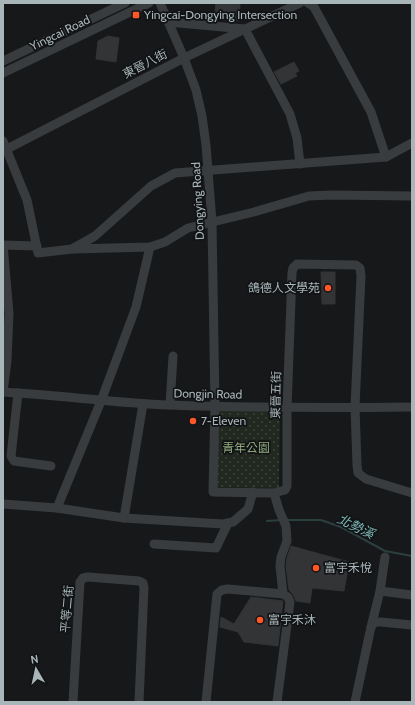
<svg xmlns="http://www.w3.org/2000/svg" width="415" height="705" font-family="Cabin,'Noto Sans TC',sans-serif">
	<style>
		.park { fill: url(#park-dots) }
		.lines { fill: none; stroke-linecap: round; stroke-linejoin: round }
		.stream { stroke: #2c3f3f; stroke-width: 2 }
		.building { fill: #323435; stroke: #313336 }
		.minor { stroke: #383c3f; stroke-width: 9 }
		.poi-dot { fill: #ff5729; stroke: #121314; stroke-width: 1.5 }
		.labels { text-anchor: middle; stroke-width: 3.5; stroke-linejoin: round; paint-order: stroke }
		.poi-label { font-size: 12px; fill: #a8b6ba; stroke: #121314; text-anchor: start }
		.street-label { font-size: 12px; fill: #a8b6ba; stroke: #121314 }
		.park-label { font-size: 12px; fill: #8ea77e; stroke: #121314 }
		.water-label { font-size: 13px; font-style: italic; fill: #7db7b8; stroke: #121314 }
	</style>
	<defs>
		<pattern id="park-dots" width="8" height="8" patternUnits="userSpaceOnUse"><rect width="8" height="8" fill="#21281f"/><path d="M2 2h.1M6 6h.1" fill="none" stroke="#3e453d" stroke-width="1.8" stroke-linecap="round"/></pattern>
	</defs>
	<rect width="100%" height="100%" fill="#171819"/>
	<!-- park -->
	<path class="park" d="M 214,409 L 280,409 L 279,488 L 213,487 Z"/>
	<g class="lines">
		<!-- stream -->
		<g class="stream">
			<path d="M 287,520 L 321,520 L 341,527 L 385,551 L 412,556"/>
			<path d="M 267,521 L 281,520"/>
		</g>
	</g>
	<!-- building -->
	<g class="building">
		<path d="M 216,3 L 240,4 L 239,21 L 214,19 Z"/>
		<path d="M 108,36 L 119,38 L 116,62 L 96,59 L 98,41 Z"/>
		<path d="M 294,62 L 299,71 L 295,73 L 297,76 L 281,84 L 274,72 Z"/>
		<path d="M 321,272 L 335,272 L 335,304 L 322,304 Z"/>
		<path d="M 291,546 L 349,562 L 344,591 L 312,588 L 310,603 L 296,601 L 293,594 L 289,590 L 286,566 L 287,558 Z"/>
		<path d="M 251,597 L 283,601 L 278,646 L 244,642 L 238,632 L 220,627 L 221,617 L 234,624 Z"/>
	</g>
	<g class="lines">
		<!-- minor -->
		<g class="minor">
			<path d="M 160,3 L 184,58 L 196,90 L 202,116 L 206,145 L 212,222 L 215,406 L 213,492 L 274,493 L 285,490 L 287,486 L 287,408 L 292,273 L 293,268 L 297,264 L 356,265 L 360,268 L 361,276 L 355,407 L 357,465 L 358,473 L 366,479 L 412,493"/>
			<path d="M 308,3 L 314,7 L 371,112 L 386,157"/>
			<path d="M 168,22 L 245,29 L 290,114 L 297,138 L 300,164"/>
			<path d="M 3,61 L 125,3"/>
			<path d="M 3,73 L 149,3"/>
			<path d="M 3,141 L 27,200 L 38,253 L 72,249 L 95,236 L 151,186 L 175,173 L 386,157 L 412,143"/>
			<path d="M 3,151 L 184,58 L 300,3"/>
			<path d="M 3,245 L 37,246"/>
			<path d="M 73,249 L 150,247 L 165,242 L 188,228 L 254,212 L 309,196 L 331,195 L 412,196"/>
			<path d="M 3,392 C 59,395 114,403 169,405 C 250,408 331,408 412,407"/>
			<path d="M 3,392 L 7,361 L 9,313 L 3,245"/>
			<path d="M 18,393 L 11,456 L 14,461 L 51,466"/>
			<path d="M 170,405 L 173,356"/>
			<path d="M 274,493 L 279,510 L 286,526 L 287,541 L 281,557 L 280,566 L 283,594"/>
			<path d="M 3,504 L 57,508 L 124,518 L 223,524 L 233,522 L 248,509 L 253,492"/>
			<path d="M 57,508 L 101,401 L 136,307 L 150,247"/>
			<path d="M 124,518 L 143,404"/>
			<path d="M 154,544 L 216,548 L 228,523"/>
			<path d="M 380,591 L 412,595"/>
			<path d="M 371,627 L 380,591 L 385,557"/>
			<path d="M 73,702 L 80,582 L 83,578 L 88,577 L 139,581 L 143,583 L 144,588 L 139,702"/>
			<path d="M 206,702 L 217,594 L 222,590 L 228,589 L 283,594 L 288,597 L 290,602 L 277,702"/>
			<path d="M 355,702 L 371,627 L 375,622 L 381,622 L 412,625"/>
		</g>
	</g>
	<!-- markers -->
	<g class="poi-dot">
		<rect x="132" y="11" width="8" height="8" rx="2"/>
		<circle cx="328" cy="288" r="4"/>
		<circle cx="193" cy="421" r="4"/>
		<circle cx="316" cy="568" r="4"/>
		<circle cx="260" cy="620" r="4"/>
	</g>
	<g class="labels">
		<!-- poi labels -->
		<g class="poi-label">
			<text x="144" y="19">Yingcai-Dongying Intersection</text>
			<text x="320" y="292" text-anchor="end">鴿德人文學苑</text>
			<text x="201" y="425">7-Eleven</text>
			<text x="324" y="572">富宇禾悅</text>
			<text x="268" y="624">富宇禾沐</text>
		</g>
		<!-- street labels -->
		<g class="street-label">
			<text transform="translate(60 33) rotate(-26)" y="4">Yingcai Road</text>
			<text transform="translate(145 64) rotate(-27)" y="4">東晉八街</text>
			<text transform="translate(198 201) rotate(-93)" y="4">Dongying Road</text>
			<text transform="translate(208 394) rotate(1)" y="4">Dongjin Road</text>
			<text transform="translate(276 395) rotate(-89)" y="4">東晉五街</text>
			<text transform="translate(67 609) rotate(-85)" y="4">平等二街</text>
		</g>
		<!-- park labels -->
		<g class="park-label">
			<text x="246" y="452">青年公園</text>
		</g>
		<!-- water labels -->
		<g class="water-label">
			<text transform="translate(356 526) rotate(26)" y="5">北勢溪</text>
		</g>
	</g>
	<!-- border -->
	<rect width="415" height="705" fill="none" stroke="#a8b6ba" stroke-width="8"/>
	<!-- north arrow -->
	<g transform="translate(36 669) rotate(351)" stroke="#121314" stroke-width="3" paint-order="stroke">
	<path d="M0-3L7 15L0 10L-7 15Z" fill="#a8b6ba"/>
	<text y="-6" font-size="11" font-weight="bold" text-anchor="middle" fill="#a8b6ba">N</text>
	</g>
</svg>
